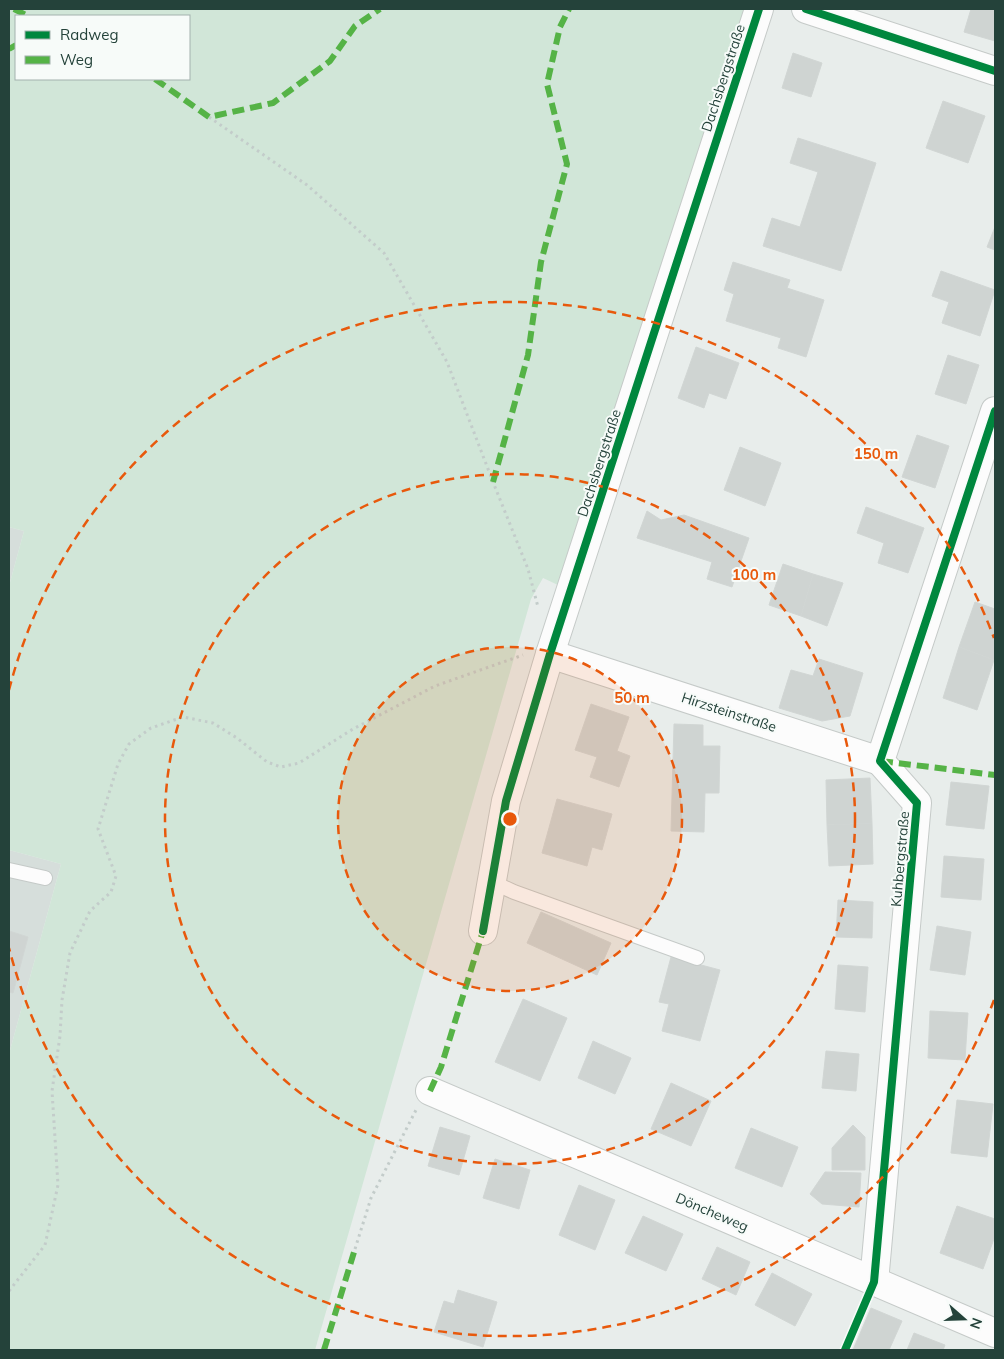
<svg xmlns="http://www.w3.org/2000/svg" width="1004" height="1359" font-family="Mulish,sans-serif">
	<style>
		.built { fill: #d6dedb }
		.green { fill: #d1e6d8; fill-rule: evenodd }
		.building { fill: #cfd4d2; stroke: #d1d6d4 }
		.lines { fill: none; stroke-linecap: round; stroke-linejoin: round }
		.lane-casing { stroke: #c5cac8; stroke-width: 16 }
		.street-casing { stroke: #c5cac8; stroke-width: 30 }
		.path { stroke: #c3ccca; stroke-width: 3; stroke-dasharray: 2.5 4; stroke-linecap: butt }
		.lane { stroke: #fcfcfc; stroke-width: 14 }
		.street { stroke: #fcfcfc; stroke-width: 28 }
		.quiet { stroke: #55b346; stroke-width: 6; stroke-dasharray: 12 6; stroke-linecap: butt }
		.cycleway-casing { stroke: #f7fbf9; stroke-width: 11 }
		.cycleway { stroke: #00873e; stroke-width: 8 }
		.ring { fill: none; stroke: #e8590c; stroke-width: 2.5; stroke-dasharray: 9 6 }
		.labels { text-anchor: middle; stroke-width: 4; stroke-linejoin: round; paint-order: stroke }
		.street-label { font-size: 14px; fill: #24423a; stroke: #f7fbf9 }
		.centre { fill: #e8590c; stroke: #f7fbf9; stroke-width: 2.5 }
		.ring-label { font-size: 15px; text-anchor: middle; font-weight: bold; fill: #e8590c; stroke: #f7fbf9; stroke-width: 4; stroke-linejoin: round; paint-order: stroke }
	</style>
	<rect width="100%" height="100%" fill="#e8edeb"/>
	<!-- built -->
	<g class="built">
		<path d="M 9,527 L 24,531 L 9,586 Z"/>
		<path d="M 9,850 L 61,864 L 9,1054 Z"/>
	</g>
	<!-- green -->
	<path class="green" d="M 9,9 L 746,9 L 558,585 L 543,578 L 531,599 L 315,1350 L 9,1350 L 9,1054 L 61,864 L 9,850 L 9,586 L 24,531 L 9,527 ZM 16,16 L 189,16 L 189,79 L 16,79 Z"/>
	<!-- building -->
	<g class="building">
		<path d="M 971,9 L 995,9 L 995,41 L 964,32 Z"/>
		<path d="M 793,53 L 822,63 L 811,97 L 782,88 Z"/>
		<path d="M 943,101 L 985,116 L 968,163 L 926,148 Z"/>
		<path d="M 798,138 L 876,163 L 841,271 L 763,246 L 772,218 L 800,227 L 818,172 L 790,163 Z"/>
		<path d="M 995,227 L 995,250 L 987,247 Z"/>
		<path d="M 733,262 L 790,280 L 787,288 L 824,300 L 806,357 L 778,348 L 781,338 L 726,321 L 734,294 L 724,290 Z"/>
		<path d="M 941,271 L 995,290 L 980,336 L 942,323 L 949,302 L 932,296 Z"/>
		<path d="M 696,347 L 739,363 L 726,399 L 709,393 L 704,408 L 678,398 Z"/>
		<path d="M 948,355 L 979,365 L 966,404 L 935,394 Z"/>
		<path d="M 917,435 L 949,446 L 935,488 L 902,477 Z"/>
		<path d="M 740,447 L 781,463 L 765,506 L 724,490 Z"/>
		<path d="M 866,507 L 924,528 L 908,573 L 878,563 L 884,543 L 857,533 Z"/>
		<path d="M 647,511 L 661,520 L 684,515 L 749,538 L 732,587 L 707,579 L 712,562 L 637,538 Z"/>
		<path d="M 783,564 L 813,574 L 801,616 L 769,605 Z"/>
		<path d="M 813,574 L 843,583 L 827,626 L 801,616 Z"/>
		<path d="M 975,602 L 995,609 L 994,660 L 959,647 Z"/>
		<path d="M 959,647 L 994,660 L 977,710 L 943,698 Z"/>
		<path d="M 819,659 L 863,673 L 850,716 L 822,721 L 779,708 L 791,670 L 813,676 Z"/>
		<path d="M 591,704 L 629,717 L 617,751 L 630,756 L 619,787 L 590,777 L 597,757 L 575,750 Z"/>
		<path d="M 674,724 L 703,725 L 703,746 L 720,746 L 719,793 L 705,793 L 704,832 L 671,831 Z"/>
		<path d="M 870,778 L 872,823 L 827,825 L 826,780 Z"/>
		<path d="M 951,782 L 989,786 L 984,829 L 946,825 Z"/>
		<path d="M 557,799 L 612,814 L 602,850 L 592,847 L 587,866 L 542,853 Z"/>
		<path d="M 872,823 L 873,864 L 829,866 L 827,825 Z"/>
		<path d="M 944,856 L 984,859 L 981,900 L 941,897 Z"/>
		<path d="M 838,900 L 873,902 L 872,938 L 836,937 Z"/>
		<path d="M 541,912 L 611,943 L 597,975 L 527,943 Z"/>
		<path d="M 937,926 L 971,932 L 965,975 L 930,970 Z"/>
		<path d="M 9,931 L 28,937 L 13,993 L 9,992 Z"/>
		<path d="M 671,957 L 720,970 L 700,1041 L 662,1031 L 669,1004 L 659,1002 Z"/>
		<path d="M 838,965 L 868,967 L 865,1012 L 835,1009 Z"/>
		<path d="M 523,999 L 567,1018 L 540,1081 L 495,1062 Z"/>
		<path d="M 930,1011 L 968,1013 L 965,1060 L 928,1058 Z"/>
		<path d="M 593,1041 L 631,1058 L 615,1094 L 578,1078 Z"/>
		<path d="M 826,1051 L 859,1054 L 856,1091 L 822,1088 Z"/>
		<path d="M 671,1083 L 711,1101 L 691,1146 L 651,1129 Z"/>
		<path d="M 957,1100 L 993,1104 L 987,1157 L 951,1153 Z"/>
		<path d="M 853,1125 L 865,1137 L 865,1170 L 832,1170 L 832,1148 Z"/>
		<path d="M 440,1127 L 470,1136 L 459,1175 L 428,1166 Z"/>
		<path d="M 751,1128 L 798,1147 L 782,1187 L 735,1168 Z"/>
		<path d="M 495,1159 L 530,1170 L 519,1209 L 483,1198 Z"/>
		<path d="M 825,1172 L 861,1173 L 859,1207 L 822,1204 L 810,1194 Z"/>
		<path d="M 579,1185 L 615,1200 L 595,1250 L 559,1235 Z"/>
		<path d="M 957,1206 L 995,1219 L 995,1236 L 983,1269 L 940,1253 Z"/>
		<path d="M 643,1216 L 683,1234 L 666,1271 L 625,1253 Z"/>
		<path d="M 717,1247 L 750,1262 L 736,1295 L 702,1279 Z"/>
		<path d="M 772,1273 L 812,1294 L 795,1326 L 755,1305 Z"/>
		<path d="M 458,1290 L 497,1302 L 483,1347 L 434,1332 L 444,1301 L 454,1304 Z"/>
		<path d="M 871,1308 L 902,1321 L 889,1350 L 853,1350 Z"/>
		<path d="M 914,1333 L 945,1345 L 943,1350 L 907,1350 Z"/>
	</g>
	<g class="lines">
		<!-- lane casing -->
		<g class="lane-casing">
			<g id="lane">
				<path d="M 9,870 L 45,878"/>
				<path d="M 492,882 L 514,892 L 697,958"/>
			</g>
		</g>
		<!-- street casing -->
		<g class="street-casing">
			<g id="street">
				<path d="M 806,9 L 995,71"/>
				<path d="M 550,654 L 880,761"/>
				<path d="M 483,931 L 506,801 L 550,654 L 759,9"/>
				<path d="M 430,1091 L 995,1333"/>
				<path d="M 874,1282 L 917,803 L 880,761 L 995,411"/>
			</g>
		</g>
		<!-- path -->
		<g class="path">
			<path d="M 209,117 L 307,185 L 384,253 L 447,362 L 493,482 L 528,569 L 538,607"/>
			<path d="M 355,1249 L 371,1198 L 416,1110"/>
			<path d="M 9,1291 L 45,1245 L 58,1185 L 52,1091 L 60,1036 L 62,1000 L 70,953 L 90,911 L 111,892 L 116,876 L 98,829 L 118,764 L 129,744 L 151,728 L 183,717 L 213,723 L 237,738 L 267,762 L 281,767 L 299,763 L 353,729 L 435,686 L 523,655"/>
		</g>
		<!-- lane -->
		<use href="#lane" class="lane"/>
		<!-- street -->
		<use href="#street" class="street"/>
		<!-- quiet -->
		<g class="quiet">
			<path d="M 14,9 L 28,16"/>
			<path d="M 9,49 L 16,45"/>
			<path d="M 155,79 L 209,117 L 273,103 L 330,61 L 355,26 L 380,9"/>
			<path d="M 493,482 L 528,355 L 541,262 L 567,164 L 547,84 L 560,27 L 569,9"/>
			<path d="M 881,761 L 995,775"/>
			<path d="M 430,1091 L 441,1067 L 483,931"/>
			<path d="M 324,1350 L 355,1249"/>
		</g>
		<!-- cycleway casing -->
		<g class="cycleway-casing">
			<g id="cycleway">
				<path d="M 806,9 L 995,71"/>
				<path d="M 483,931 L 506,801 L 550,654 L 759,9"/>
				<path d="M 845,1350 L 874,1282 L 917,803 L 880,761 L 995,411"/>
			</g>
		</g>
		<!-- cycleway -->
		<use href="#cycleway" class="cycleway"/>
	</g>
	<!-- distance rings -->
	<circle cx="510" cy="819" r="172" fill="#e8590c" fill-opacity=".12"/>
	<g class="ring">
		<circle cx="510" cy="819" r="172"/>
		<circle cx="510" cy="819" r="345"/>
		<path d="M994 1000A517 517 0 0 1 9 948M9 690A517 517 0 0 1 994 638"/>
	</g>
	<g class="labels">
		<!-- street labels -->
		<g class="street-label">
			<text transform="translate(723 78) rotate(-72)" y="5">Dachsbergstraße</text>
			<text transform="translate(599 463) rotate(-72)" y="5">Dachsbergstraße</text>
			<text transform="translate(729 712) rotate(18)" y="5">Hirzsteinstraße</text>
			<text transform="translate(900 859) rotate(-85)" y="5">Kuhbergstraße</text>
			<text transform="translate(712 1212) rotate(23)" y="5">Döncheweg</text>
		</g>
	</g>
	<circle cx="510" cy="819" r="8" class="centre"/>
	<g class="ring-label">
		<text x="876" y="459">150 m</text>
		<text x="754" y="580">100 m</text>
		<text x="632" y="703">50 m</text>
	</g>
	<!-- border -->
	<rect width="1004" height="1359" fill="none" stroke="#24423a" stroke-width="20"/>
	<!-- legend -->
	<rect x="15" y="15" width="175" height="65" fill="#f7fbf9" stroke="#a3b1ad"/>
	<rect x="25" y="31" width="25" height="8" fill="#00873e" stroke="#a3b1ad"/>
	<text x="60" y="40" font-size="15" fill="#24423a">Radweg</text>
	<rect x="25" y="56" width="25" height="8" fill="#55b346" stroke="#a3b1ad"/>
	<text x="60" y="65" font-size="15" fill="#24423a">Weg</text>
	<!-- north arrow -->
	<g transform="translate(964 1319) rotate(110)" stroke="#f7fbf9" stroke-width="4" paint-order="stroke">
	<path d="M0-4L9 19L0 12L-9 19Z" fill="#24423a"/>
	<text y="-8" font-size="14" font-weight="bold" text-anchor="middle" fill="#24423a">N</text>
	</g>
</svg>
